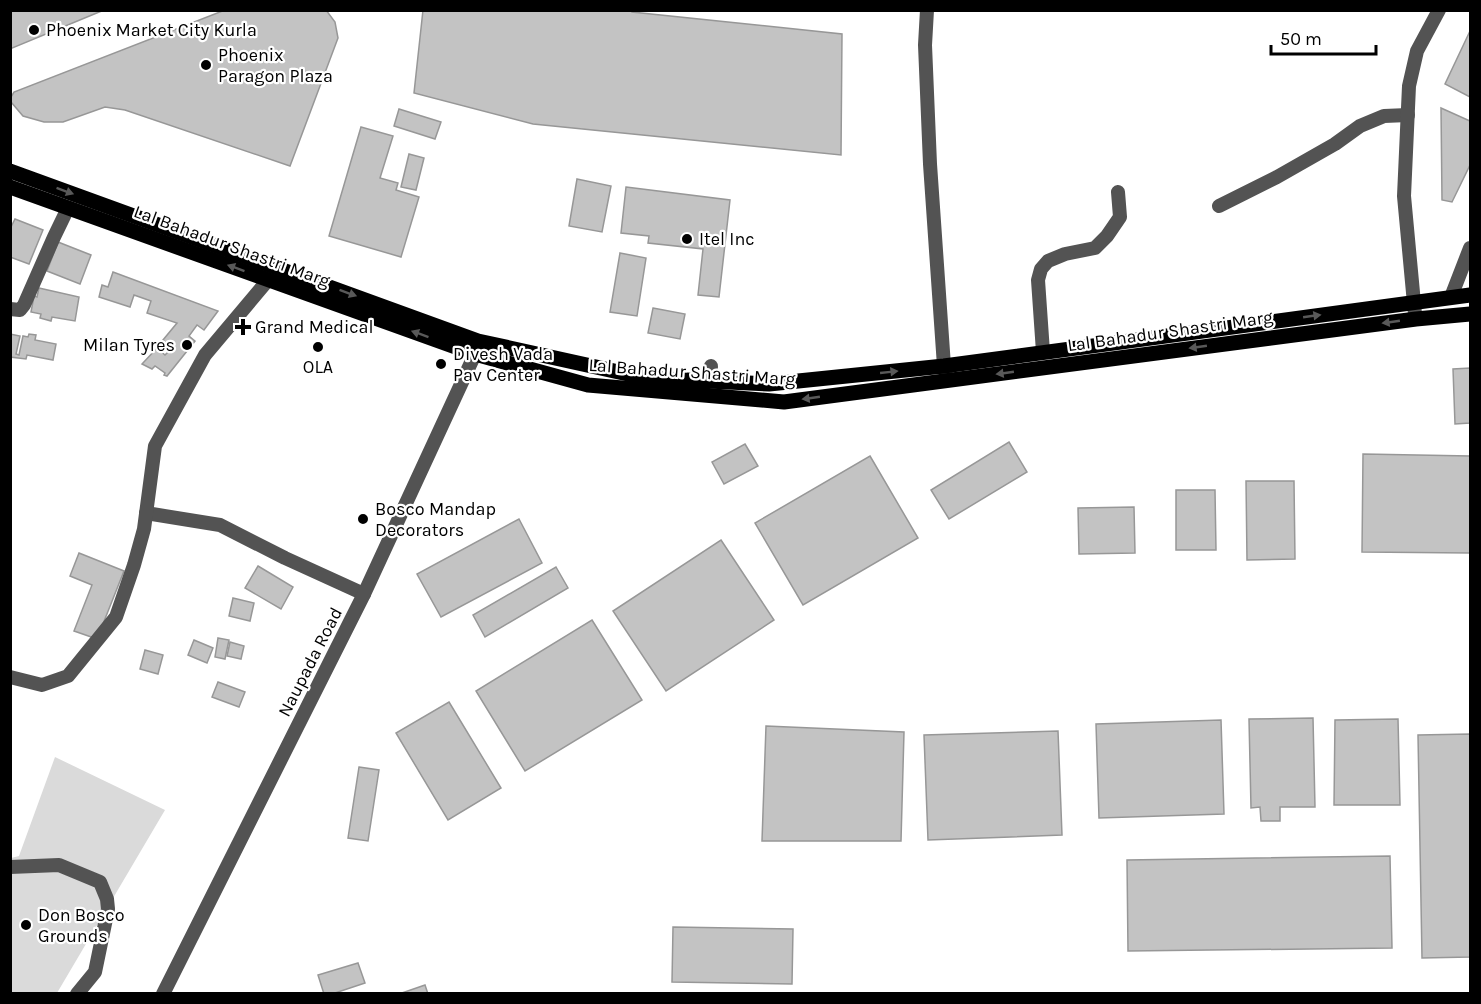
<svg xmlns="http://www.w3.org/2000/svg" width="1481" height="1004" font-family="Karla,sans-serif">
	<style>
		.green { fill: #dadada }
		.building { fill: #c3c3c3; stroke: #979797; stroke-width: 1.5 }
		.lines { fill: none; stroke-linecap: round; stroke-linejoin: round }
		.minor { stroke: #535353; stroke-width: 14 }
		.major { stroke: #000; stroke-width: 15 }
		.oneway { fill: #595959 }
		.poi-dot { fill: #000; stroke: #fff; stroke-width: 2 }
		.labels { text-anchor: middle; stroke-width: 4.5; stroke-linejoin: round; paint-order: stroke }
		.poi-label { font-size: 18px; fill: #000; stroke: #fff; text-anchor: start }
		.street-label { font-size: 18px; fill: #000; stroke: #fff }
	</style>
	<rect width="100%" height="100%" fill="#fff"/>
	<!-- green -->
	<path class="green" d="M 55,757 L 165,810 L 57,993 L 11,994 L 11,858 L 19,856 Z"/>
	<!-- building -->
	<g class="building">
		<path d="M 10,10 L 104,10 L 10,49 Z"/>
		<path d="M 225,10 L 326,10 L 335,22 L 338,38 L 290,166 L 125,110 L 105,107 L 63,122 L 44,122 L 23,116 L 11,102 L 11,97 L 14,92 Z"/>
		<path d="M 423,10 L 632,10 L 632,12 L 842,34 L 841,155 L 533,124 L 414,93 Z"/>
		<path d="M 1470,31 L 1470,97 L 1445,84 Z"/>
		<path d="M 1441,108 L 1470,121 L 1470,165 L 1452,202 L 1442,200 Z"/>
		<path d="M 399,109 L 441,122 L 435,139 L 394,126 Z"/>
		<path d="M 361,127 L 393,136 L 380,178 L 398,183 L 396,190 L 419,197 L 401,257 L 329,236 Z"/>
		<path d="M 409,154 L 424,158 L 416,190 L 401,187 Z"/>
		<path d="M 577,179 L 611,186 L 602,232 L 569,226 Z"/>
		<path d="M 626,187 L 730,200 L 719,297 L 698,295 L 703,249 L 648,243 L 649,236 L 621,233 Z"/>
		<path d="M 15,219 L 43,230 L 29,264 L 10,257 L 10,229 Z"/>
		<path d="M 58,242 L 91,255 L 80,284 L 47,271 Z"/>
		<path d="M 620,253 L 646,258 L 637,316 L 610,312 Z"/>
		<path d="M 113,272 L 218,311 L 204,330 L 197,325 L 189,336 L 195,341 L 167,376 L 164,375 L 165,373 L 155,366 L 152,369 L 142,364 L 157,348 L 165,355 L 172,348 L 163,340 L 177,323 L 147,313 L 151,301 L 134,295 L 130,307 L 99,297 L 102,285 L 108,287 Z"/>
		<path d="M 39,288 L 79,297 L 75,321 L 52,317 L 51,321 L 40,318 L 41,314 L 31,312 L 34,296 L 37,297 Z"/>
		<path d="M 653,308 L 685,314 L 680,339 L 648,333 Z"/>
		<path d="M 10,334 L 20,336 L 16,354 L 19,355 L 23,336 L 28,337 L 29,334 L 36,335 L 35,340 L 56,344 L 53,360 L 27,355 L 26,359 L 10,357 Z"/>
		<path d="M 1470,368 L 1470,423 L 1455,424 L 1453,369 Z"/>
		<path d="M 1009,442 L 1027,472 L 949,519 L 931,490 Z"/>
		<path d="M 745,444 L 758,466 L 724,484 L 712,462 Z"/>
		<path d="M 1363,454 L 1470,456 L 1470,553 L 1362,552 Z"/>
		<path d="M 870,456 L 918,538 L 803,605 L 755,523 Z"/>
		<path d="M 1246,481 L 1294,481 L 1295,559 L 1247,560 Z"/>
		<path d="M 1176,490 L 1215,490 L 1216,550 L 1176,550 Z"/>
		<path d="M 1134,507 L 1135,553 L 1079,554 L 1078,508 Z"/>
		<path d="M 519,519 L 542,563 L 441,617 L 417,574 Z"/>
		<path d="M 721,540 L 774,620 L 666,691 L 613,611 Z"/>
		<path d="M 79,553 L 124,571 L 97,639 L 74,631 L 92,585 L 70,576 Z"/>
		<path d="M 258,566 L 293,587 L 281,609 L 245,588 Z"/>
		<path d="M 556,567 L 568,588 L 485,637 L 473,615 Z"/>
		<path d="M 233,598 L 254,603 L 250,621 L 229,616 Z"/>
		<path d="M 592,620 L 642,700 L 525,771 L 476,691 Z"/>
		<path d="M 218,638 L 229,640 L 225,659 L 215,657 Z"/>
		<path d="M 194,640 L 213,648 L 207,663 L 188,655 Z"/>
		<path d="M 230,642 L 244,646 L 241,659 L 227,656 Z"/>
		<path d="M 145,650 L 163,655 L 158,674 L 140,669 Z"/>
		<path d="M 218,682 L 245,692 L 239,707 L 212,697 Z"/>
		<path d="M 449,702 L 501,788 L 448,820 L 396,733 Z"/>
		<path d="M 1313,718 L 1315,807 L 1280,807 L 1280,821 L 1261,821 L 1260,807 L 1251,808 L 1249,719 Z"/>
		<path d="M 1398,719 L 1400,805 L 1334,805 L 1335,720 Z"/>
		<path d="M 1221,720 L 1224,814 L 1099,818 L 1096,724 Z"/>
		<path d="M 766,726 L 904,732 L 901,841 L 762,841 Z"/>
		<path d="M 1058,731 L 1062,835 L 928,840 L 924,735 Z"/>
		<path d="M 1470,734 L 1470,957 L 1422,958 L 1418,735 Z"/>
		<path d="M 359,767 L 379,770 L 368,841 L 348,838 Z"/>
		<path d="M 1390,856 L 1392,948 L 1128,951 L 1127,860 Z"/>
		<path d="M 673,927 L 793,929 L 792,984 L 672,982 Z"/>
		<path d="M 358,963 L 365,983 L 332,994 L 324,994 L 318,975 Z"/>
		<path d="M 425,985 L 428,994 L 399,994 Z"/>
	</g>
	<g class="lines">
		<!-- minor -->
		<g class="minor">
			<path d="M 927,10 L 925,45 L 930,164 L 944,366 L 946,375"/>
			<path d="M 1219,206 L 1277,177 L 1335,144 L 1360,126 L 1384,116 L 1408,115"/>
			<path d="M 1451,297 L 1470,248"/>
			<path d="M 10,309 L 20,310 L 24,305 L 54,237 L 68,208"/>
			<path d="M 1415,314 L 1404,196 L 1409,86 L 1417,51 L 1439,10"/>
			<path d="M 1043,352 L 1038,280 L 1041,269 L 1048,261 L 1065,254 L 1095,248 L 1107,236 L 1120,217 L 1118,192"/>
			<path d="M 710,381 L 711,366"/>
			<path d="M 146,513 L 220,525 L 285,558 L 364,594"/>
			<path d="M 10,677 L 42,685 L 68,676 L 116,617 L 134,565 L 144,529 L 155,446 L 205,355 L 268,280"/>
			<path d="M 10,867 L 59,865 L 100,882 L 107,899 L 108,909 L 95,972 L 77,994"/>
			<path d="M 163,994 L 364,594 L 475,354 L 477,345"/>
		</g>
		<!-- major -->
		<g class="major">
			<path d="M 10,171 L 478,341 L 646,378 L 769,384 L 944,366 L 1470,295"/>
			<path d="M 10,187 L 475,354 L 588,385 L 784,402 L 1416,319 L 1470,314"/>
		</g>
	</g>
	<!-- one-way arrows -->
	<defs><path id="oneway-solid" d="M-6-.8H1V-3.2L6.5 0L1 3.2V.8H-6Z" transform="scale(1.5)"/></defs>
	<g class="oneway">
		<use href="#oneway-solid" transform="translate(65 191) rotate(20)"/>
		<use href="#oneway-solid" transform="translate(236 268) rotate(-160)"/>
		<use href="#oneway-solid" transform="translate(348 293) rotate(20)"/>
		<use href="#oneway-solid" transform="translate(1312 316) rotate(-8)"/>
		<use href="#oneway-solid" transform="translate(1391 322) rotate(172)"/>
		<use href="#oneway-solid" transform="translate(420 334) rotate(-160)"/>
		<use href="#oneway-solid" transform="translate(1198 347) rotate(172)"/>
		<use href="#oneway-solid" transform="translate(889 372) rotate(-6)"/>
		<use href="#oneway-solid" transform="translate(1005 373) rotate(172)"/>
		<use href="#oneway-solid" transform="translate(811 398) rotate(172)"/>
	</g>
	<!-- markers -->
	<g class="poi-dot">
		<circle cx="34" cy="30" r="6"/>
		<circle cx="206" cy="65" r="6"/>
		<circle cx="687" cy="239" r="6"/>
		<path d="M240 318h6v6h6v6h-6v6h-6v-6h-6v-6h6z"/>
		<circle cx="187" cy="345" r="6"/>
		<circle cx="318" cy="347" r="6"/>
		<circle cx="441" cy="364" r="6"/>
		<circle cx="363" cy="519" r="6"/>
		<circle cx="26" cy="925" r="6"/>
	</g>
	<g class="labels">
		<!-- poi labels -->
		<g class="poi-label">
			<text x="46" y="36">Phoenix Market City Kurla</text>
			<text x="218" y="61">Phoenix<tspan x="218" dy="21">Paragon Plaza</tspan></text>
			<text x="699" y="245">Itel Inc</text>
			<text x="255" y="333">Grand Medical</text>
			<text x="175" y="351" text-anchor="end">Milan Tyres</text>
			<text x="453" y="360">Divesh Vada<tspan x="453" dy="21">Pav Center</tspan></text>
			<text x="318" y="373" text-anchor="middle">OLA</text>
			<text x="375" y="515">Bosco Mandap<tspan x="375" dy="21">Decorators</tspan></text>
			<text x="38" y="921">Don Bosco<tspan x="38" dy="21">Grounds</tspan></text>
		</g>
		<!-- street labels -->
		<g class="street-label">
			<text transform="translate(232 246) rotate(20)" y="6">Lal Bahadur Shastri Marg</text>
			<text transform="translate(1170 331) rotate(-8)" y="6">Lal Bahadur Shastri Marg</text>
			<text transform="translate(692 372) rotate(4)" y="6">Lal Bahadur Shastri Marg</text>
			<text transform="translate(310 662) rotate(-63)" y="6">Naupada Road</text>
		</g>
	</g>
	<!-- border -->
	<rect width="1481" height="1004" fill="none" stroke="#000000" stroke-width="24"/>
	<!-- scale -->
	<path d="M1271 45v9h105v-9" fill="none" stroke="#000000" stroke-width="3"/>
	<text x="1280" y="45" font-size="18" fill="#000000" stroke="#ffffff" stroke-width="4.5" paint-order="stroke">50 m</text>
</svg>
